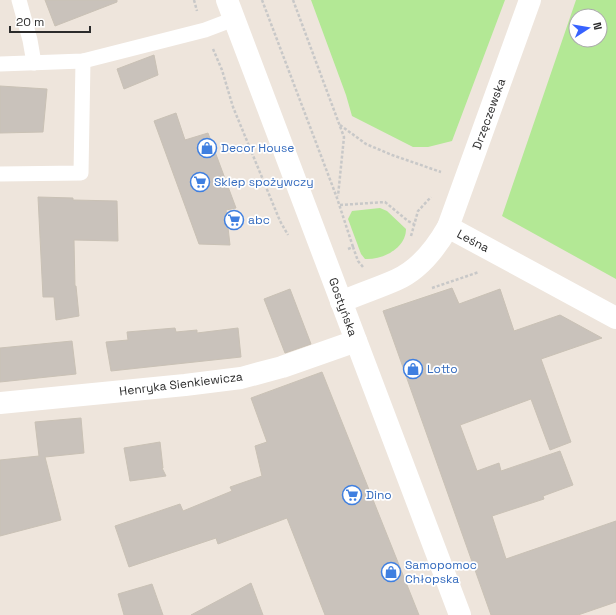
<svg xmlns="http://www.w3.org/2000/svg" width="616" height="615" font-family="'Space Grotesk',sans-serif">
	<style>
		.green { fill: #b3e895; fill-rule: evenodd }
		.building { fill: #c9c2bb; stroke: #c9c1b5 }
		.lines { fill: none; stroke-linecap: round; stroke-linejoin: round }
		.path { stroke: #c8c8c8; stroke-width: 2.5; stroke-dasharray: 3 2; stroke-linecap: butt }
		.lane { stroke: #fff; stroke-width: 15 }
		.street { stroke: #fff; stroke-width: 22 }
		.secondary { stroke: #fff; stroke-width: 22 }
		.labels { text-anchor: middle; stroke-width: 3.5; stroke-linejoin: round; paint-order: stroke }
		.street-label { font-size: 12px; fill: #2b2b2b; stroke: #fff }
		.shop-label { font-size: 12px; fill: #366cbe; stroke: #fff; text-anchor: start }
	</style>
	<rect width="100%" height="100%" fill="#eee5dc"/>
	<!-- green -->
	<g class="green">
		<path d="M 311,0 L 505,0 L 452,141 L 428,147 L 413,147 L 352,116 L 346,95 Z"/>
		<path d="M 576,0 L 616,0 L 616,279 L 502,216 ZM 576,16 L 600,16 L 600,40 L 576,40 Z"/>
		<path d="M 380,208 L 387,211 L 406,229 C 406,248 383,260 365,259 L 361,254 L 348,219 L 352,211 Z"/>
	</g>
	<!-- building -->
	<g class="building">
		<path d="M 45,0 L 117,0 L 117,2 L 55,26 Z"/>
		<path d="M 154,55 L 158,75 L 124,89 L 117,69 Z"/>
		<path d="M 0,86 L 47,89 L 43,132 L 0,133 Z"/>
		<path d="M 176,113 L 185,140 L 208,133 L 236,208 L 226,210 L 230,245 L 199,244 L 154,121 Z"/>
		<path d="M 38,197 L 73,198 L 73,200 L 117,201 L 118,241 L 74,240 L 75,286 L 76,286 L 79,316 L 56,320 L 54,297 L 43,297 Z"/>
		<path d="M 452,288 L 459,304 L 500,289 L 514,331 L 560,315 L 602,338 L 541,359 L 571,442 L 550,450 L 531,399 L 460,425 L 477,471 L 499,463 L 501,471 L 560,451 L 573,485 L 543,496 L 544,499 L 492,516 L 506,559 L 616,521 L 616,602 L 578,615 L 491,615 L 383,311 Z"/>
		<path d="M 290,289 L 311,344 L 285,353 L 264,299 Z"/>
		<path d="M 175,328 L 176,332 L 197,330 L 197,333 L 238,328 L 241,357 L 111,371 L 106,342 L 128,340 L 127,332 Z"/>
		<path d="M 72,341 L 76,374 L 0,382 L 0,348 Z"/>
		<path d="M 322,372 L 419,615 L 325,615 L 287,518 L 218,544 L 216,538 L 129,567 L 115,526 L 180,504 L 183,511 L 232,491 L 230,487 L 262,476 L 255,446 L 267,442 L 251,398 Z"/>
		<path d="M 81,418 L 84,453 L 45,457 L 61,520 L 0,536 L 0,460 L 39,456 L 35,422 Z"/>
		<path d="M 160,442 L 163,468 L 162,468 L 166,476 L 130,481 L 124,448 Z"/>
		<path d="M 251,583 L 263,615 L 191,615 Z"/>
		<path d="M 152,584 L 163,615 L 124,615 L 118,594 Z"/>
	</g>
	<g class="lines">
		<!-- path -->
		<g class="path">
			<path d="M 194,0 L 197,11"/>
			<path d="M 262,0 L 337,198 L 353,247"/>
			<path d="M 293,0 L 344,137 L 338,196"/>
			<path d="M 213,49 L 222,70 L 233,107 L 280,221 L 288,235"/>
			<path d="M 340,125 L 366,144 L 392,155 L 441,172"/>
			<path d="M 340,205 L 385,202 L 408,221 L 414,224"/>
			<path d="M 411,236 L 418,211 L 431,197"/>
			<path d="M 348,249 L 353,247 L 358,261 L 363,267"/>
			<path d="M 432,288 L 479,272"/>
		</g>
		<!-- lane -->
		<g class="lane">
			<path d="M 19,0 L 30,40 L 34,63"/>
			<path d="M 0,64 L 83,61 L 205,30 L 234,19"/>
			<path d="M 0,174 L 81,173 L 83,61"/>
		</g>
		<!-- street -->
		<g class="street">
			<path d="M 448,227 L 530,0"/>
			<path d="M 0,403 L 185,385 L 241,378 L 282,367 L 356,341"/>
		</g>
		<!-- secondary -->
		<g class="secondary">
			<path d="M 227,0 L 460,615"/>
			<path d="M 341,302 C 359,294 378,288 396,280 C 419,270 436,248 448,227 L 616,318"/>
		</g>
	</g>
	<!-- icons -->
	<defs>
		<g id="shop-ring" transform="scale(1)"><circle r="9.5" fill="#fff" stroke="#3f7fe0" stroke-width="1.5"/><path d="M-5-2.5h2.3a2.7 3.5 0 0 1 5.4 0H5L5.5 6h-11ZM-1.5-2.5h3a1.5 2.3 0 0 0-3 0Z" fill="#3f7fe0"/></g>
		<g id="supermarket-ring" transform="scale(1)"><circle r="9.5" fill="#fff" stroke="#3f7fe0" stroke-width="1.5"/><path d="M-6-5.5h2.5l.6 2H6L4.5 2H-2.5L-4.4-4H-6ZM-1.5 3.2a1.3 1.3 0 1 0 .1 0ZM3 3.2a1.3 1.3 0 1 0 .1 0Z" fill="#3f7fe0"/></g>
	</defs>
	<g fill-rule="evenodd">
		<use href="#shop-ring" x="207" y="148"/>
		<use href="#supermarket-ring" x="200" y="182"/>
		<use href="#supermarket-ring" x="234" y="220"/>
		<use href="#shop-ring" x="413" y="369"/>
		<use href="#supermarket-ring" x="352" y="495"/>
		<use href="#shop-ring" x="391" y="572"/>
	</g>
	<g class="labels">
		<!-- street labels -->
		<g class="street-label">
			<text transform="translate(489 114) rotate(-70)" y="4">Drzęczewska</text>
			<text transform="translate(473 241) rotate(28)" y="4">Leśna</text>
			<text transform="translate(343 307) rotate(70)" y="4">Gostyńska</text>
			<text transform="translate(181 384) rotate(-7)" y="4">Henryka Sienkiewicza</text>
		</g>
		<!-- shop labels -->
		<g class="shop-label">
			<text x="221" y="152">Decor House</text>
			<text x="214" y="186">Sklep spożywczy</text>
			<text x="248" y="224">abc</text>
			<text x="427" y="373">Lotto</text>
			<text x="366" y="499">Dino</text>
			<text x="405" y="569">Samopomoc<tspan x="405" dy="14">Chłopska</tspan></text>
		</g>
	</g>
	<!-- north arrow -->
	<g transform="translate(588 28) rotate(78)"><circle r="19" fill="#ffffff" stroke="#aaaaaa"/>
	<path d="M0-3L7 15L0 10L-7 15Z" fill="#3762ff"/>
	<text y="-6" font-size="11" font-weight="bold" text-anchor="middle" fill="#2b2b2b">N</text>
	</g>
	<!-- scale -->
	<path d="M10 26v6h80v-6" fill="none" stroke="#2b2b2b" stroke-width="2"/>
	<text x="16" y="26" font-size="12" fill="#2b2b2b" stroke="#ffffff" stroke-width="3" paint-order="stroke">20 m</text>
</svg>
